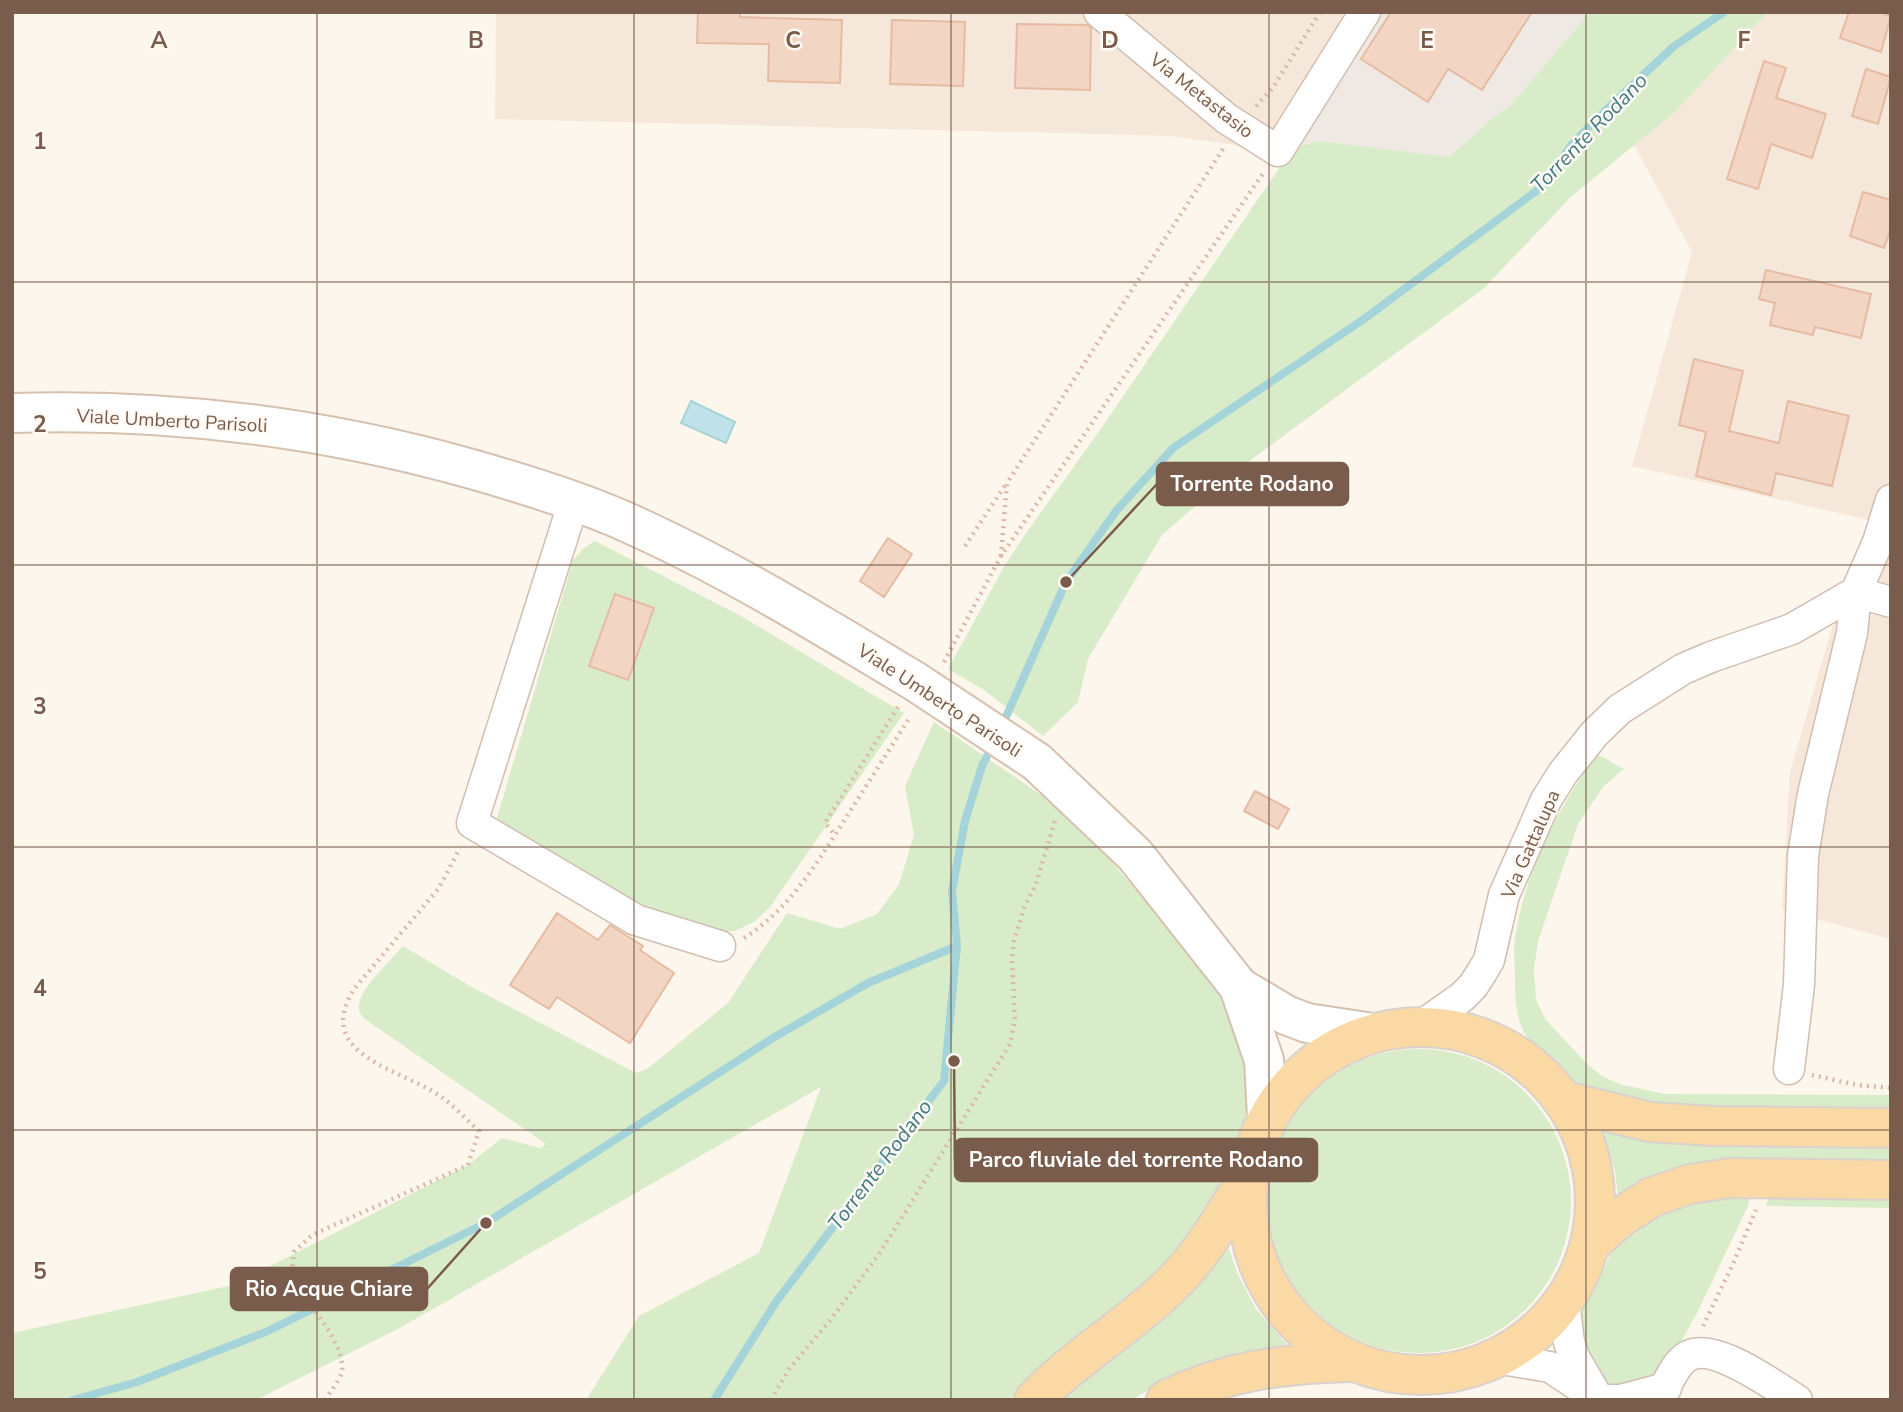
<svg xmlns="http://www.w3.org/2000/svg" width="1903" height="1412" font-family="'Nunito Sans',sans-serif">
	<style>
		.residential { fill: #f5e8da }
		.industrial { fill: #efe9e4 }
		.green { fill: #d8ecc9 }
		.water { fill: #bfe3e8; stroke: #a5d3da; stroke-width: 2 }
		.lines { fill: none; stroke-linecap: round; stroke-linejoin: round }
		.stream { stroke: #a5d3da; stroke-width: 8 }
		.building { fill: #f3d5c3; stroke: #e6bba3; stroke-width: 2 }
		.street-casing { stroke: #d1beb0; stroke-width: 33 }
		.secondary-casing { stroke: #d6c0b0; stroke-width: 42 }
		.primary-casing { stroke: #dad1cd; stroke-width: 42 }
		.path { stroke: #d9b8a5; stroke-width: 4.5; stroke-dasharray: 2 5; stroke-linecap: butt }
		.street { stroke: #fff; stroke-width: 30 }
		.secondary { stroke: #fff; stroke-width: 38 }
		.primary { stroke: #fbd9a5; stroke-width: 38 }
		.secondary-bridge-casing { stroke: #d6c0b0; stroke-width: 42; stroke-linecap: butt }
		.secondary-bridge { stroke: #fff; stroke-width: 38 }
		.grid { fill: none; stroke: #7a5c4d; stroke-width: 2; stroke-opacity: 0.55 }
		.labels { text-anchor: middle; stroke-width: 5; stroke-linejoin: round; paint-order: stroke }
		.street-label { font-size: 19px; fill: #7a5c4d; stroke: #fffaf3 }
		.water-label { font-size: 21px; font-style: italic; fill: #437c86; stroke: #fffaf3 }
		.grid-label { font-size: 23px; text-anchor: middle; font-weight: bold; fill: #7a5c4d; stroke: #fffaf3; stroke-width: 5; stroke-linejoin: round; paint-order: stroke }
		.leader { fill: none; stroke: #7a5c4d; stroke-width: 2.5 }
		.callout-dot { fill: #7a5c4d; stroke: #fffaf3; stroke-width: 2.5 }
		.callout { fill: #7a5c4d; stroke: #7a5c4d; stroke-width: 2.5 }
		.callout-label { font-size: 21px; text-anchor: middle; font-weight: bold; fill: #fff }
	</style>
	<rect width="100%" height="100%" fill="#fdf6ec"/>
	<!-- residential -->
	<g class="residential">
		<path d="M 496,12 L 1365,12 L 1278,151 L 1171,136 L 495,119 Z"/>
		<path d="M 1768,12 L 1891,12 L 1891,939 L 1782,910 L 1790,772 L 1845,583 L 1882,523 L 1632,466 L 1692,252 L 1634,145 L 1676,111 Z"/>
	</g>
	<!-- industrial -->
	<path class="industrial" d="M 1365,12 L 1590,12 L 1509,107 L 1495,116 L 1449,157 L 1319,141 L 1278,151 Z"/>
	<!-- green -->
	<g class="green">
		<path d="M 1590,12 L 1768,12 L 1676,111 L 1572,196 L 1483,289 L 1237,470 L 1162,535 L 1088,659 L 1078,702 L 1043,736 L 984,690 L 948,669 L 1005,565 L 1024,536 L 1098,433 L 1293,148 L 1319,141 L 1449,157 L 1495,116 L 1509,107 Z"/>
		<path d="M 595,541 L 739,615 L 904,713 L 770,907 L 754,922 L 735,931 L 717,932 L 643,911 L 494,828 L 573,560 L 584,548 Z"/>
		<path d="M 934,722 L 1074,817 L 1177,939 L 1232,1012 L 1250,1056 L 1250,1101 L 1225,1180 L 1204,1223 L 1155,1284 L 1093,1325 L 1010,1400 L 586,1400 L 639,1316 L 759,1253 L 821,1087 L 398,1329 L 256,1400 L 12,1400 L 12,1333 L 233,1285 L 468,1165 L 502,1138 L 540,1148 L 546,1144 L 369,1022 C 364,1018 360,1016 359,1009 C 356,992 392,959 403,946 L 470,986 L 636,1073 L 647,1069 L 728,1003 L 787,913 L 840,929 L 877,914 L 899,884 L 914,835 L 905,786 Z"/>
		<path d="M 1597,754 L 1624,769 L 1604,786 L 1578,824 L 1538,941 L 1534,969 L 1536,1000 L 1546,1020 L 1587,1064 L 1602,1076 L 1619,1084 L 1665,1094 L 1891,1095 L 1891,1112 L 1630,1109 C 1618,1105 1601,1102 1590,1095 C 1576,1084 1527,1043 1522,1028 C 1515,1012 1515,993 1515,975 C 1515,963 1513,950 1515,938 C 1524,874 1559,806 1597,754 Z"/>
		<circle cx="1419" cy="1201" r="152"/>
		<path d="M 1602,1130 L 1891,1141 L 1891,1166 L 1618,1198 L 1615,1170 Z"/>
		<path d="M 1772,1187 L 1891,1190 L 1891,1208 L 1766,1206 Z"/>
		<path d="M 1750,1196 L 1748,1206 L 1697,1313 L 1661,1378 C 1649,1381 1635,1386 1623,1386 C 1586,1386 1584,1342 1578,1314 L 1595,1289 L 1614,1245 L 1672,1205 L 1712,1198 Z"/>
		<path d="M 1227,1243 L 1238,1275 L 1256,1309 L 1289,1347 L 1153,1387 L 1132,1400 L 1053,1400 Z"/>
	</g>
	<!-- water -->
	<path class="water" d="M 691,401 L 735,422 L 726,443 L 681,423 Z"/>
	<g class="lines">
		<!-- stream -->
		<g class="stream">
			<path d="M 1001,728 L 1066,582 L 1116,511 L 1173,448 L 1364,319 L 1543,186 L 1572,144 L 1606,110 L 1673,47 L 1724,12"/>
			<path d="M 73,1400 L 137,1382 L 268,1331 L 486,1223 L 773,1038 L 868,983 L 957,946"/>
			<path d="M 714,1400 L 776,1302 L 944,1081 L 957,946 L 952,891 L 965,821 L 982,766 L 992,746"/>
		</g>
	</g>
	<!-- building -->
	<g class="building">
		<path d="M 698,12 L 740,12 L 740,17 L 842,20 L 840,83 L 768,81 L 769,44 L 697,43 Z"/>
		<path d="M 1391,12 L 1532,12 L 1482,90 L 1448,69 L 1428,102 L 1361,59 Z"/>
		<path d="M 1849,12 L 1878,12 L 1891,16 L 1881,52 L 1840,38 Z"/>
		<path d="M 892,20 L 965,22 L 963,86 L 890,84 Z"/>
		<path d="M 1017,24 L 1088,25 L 1091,28 L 1090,90 L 1015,88 Z"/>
		<path d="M 1764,61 L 1786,68 L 1776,98 L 1826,114 L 1812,158 L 1771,144 L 1758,189 L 1727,179 Z"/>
		<path d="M 1866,69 L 1891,77 L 1878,124 L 1852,116 Z"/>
		<path d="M 1863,192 L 1891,200 L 1891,228 L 1884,248 L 1850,236 Z"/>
		<path d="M 1766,270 L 1871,294 L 1861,338 L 1815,327 L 1813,335 L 1770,325 L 1775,303 L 1759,299 Z"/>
		<path d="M 1694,359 L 1743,371 L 1729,431 L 1779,443 L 1788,401 L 1849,416 L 1832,486 L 1776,473 L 1771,495 L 1696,476 L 1706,432 L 1679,425 Z"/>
		<path d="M 888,538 L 912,554 L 884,597 L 860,581 Z"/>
		<path d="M 615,594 L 654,608 L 628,680 L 589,666 Z"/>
		<path d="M 1255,791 L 1289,809 L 1278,829 L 1244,811 Z"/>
		<path d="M 557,913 L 598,940 L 610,925 L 643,946 L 640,950 L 674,973 L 630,1043 L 557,997 L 549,1009 L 510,985 Z"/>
	</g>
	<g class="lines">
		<!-- street casing -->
		<g class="street-casing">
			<g id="street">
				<path d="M 1099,12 L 1227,119 L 1278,151 L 1365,12"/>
				<path d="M 574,501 L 472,823 L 636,920 L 720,946"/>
				<path d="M 1421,1026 L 1462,997 L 1473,986 L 1482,972 L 1489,960 L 1504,895 L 1546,800 L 1563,773 L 1595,733 L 1620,709 L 1683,669 L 1711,657 L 1792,629 L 1856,592 L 1878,542 L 1891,500"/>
				<path d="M 1789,1069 L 1799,985 L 1803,856 L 1813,794 L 1852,633 L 1856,592 L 1891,602"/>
				<path d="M 1564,1301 L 1569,1342 L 1574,1357 L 1594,1391"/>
				<path d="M 1496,1358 L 1550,1367 L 1600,1400 L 1621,1400 L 1666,1388"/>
				<path d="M 1659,1400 C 1666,1387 1673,1367 1685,1358 C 1710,1338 1774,1386 1797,1400"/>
			</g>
		</g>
		<!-- secondary casing -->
		<g class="secondary-casing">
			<g id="secondary">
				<path d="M 12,413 C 169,408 318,426 468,468 C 521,483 574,499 624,521 C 726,566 821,625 916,682"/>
				<path d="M 1037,762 L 1135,855 L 1239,987 L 1264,1060 L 1267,1116"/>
				<path d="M 1239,987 L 1286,1015 L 1307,1023 L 1373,1033"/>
			</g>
		</g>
		<!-- primary casing -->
		<g class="primary-casing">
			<g id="primary">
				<circle cx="1421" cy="1201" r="174"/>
				<path d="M 1564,1101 L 1650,1122 L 1714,1126 L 1891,1128"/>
				<path d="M 1590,1244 L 1621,1217 L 1652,1197 L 1690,1184 L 1730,1178 L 1891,1180"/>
				<path d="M 1034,1400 C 1076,1356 1130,1326 1173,1283 C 1204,1253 1224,1215 1247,1179"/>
				<path d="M 1166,1400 C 1228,1370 1282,1364 1350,1362"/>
			</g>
		</g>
		<!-- path -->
		<g class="path">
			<path d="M 1256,106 L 1272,89 L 1320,12"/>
			<path d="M 965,546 L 1006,484"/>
			<path d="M 1001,556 L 1007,483 L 1223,149"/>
			<path d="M 944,662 L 1001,556 L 1264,172"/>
			<path d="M 898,707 L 825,823 L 835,835 L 910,717"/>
			<path d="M 744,938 C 785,912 809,875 835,835"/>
			<path d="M 1812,1075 L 1857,1085 L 1891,1088"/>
			<path d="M 1703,1326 L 1733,1264 L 1756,1210"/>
			<path d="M 325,1400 C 330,1392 340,1380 342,1371 C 346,1345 306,1299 291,1279 L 294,1252 L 312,1235 L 468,1165 L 479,1131 C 467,1120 456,1108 443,1098 C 403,1069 312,1056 354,989 L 439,888 L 460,848"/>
			<path d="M 771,1400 L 789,1369 L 832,1318 L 881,1251 L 1010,1044 L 1015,1019 L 1012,961 L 1014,941 L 1024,908 L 1036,884 L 1055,821"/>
		</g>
		<!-- street -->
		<use href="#street" class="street"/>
		<!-- secondary -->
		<use href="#secondary" class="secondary"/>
		<!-- primary -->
		<use href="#primary" class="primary"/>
		<!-- secondary-bridge casing -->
		<g class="secondary-bridge-casing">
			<path id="secondary-bridge" d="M 916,682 L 1037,762"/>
		</g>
		<!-- secondary-bridge -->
		<use href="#secondary-bridge" class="secondary-bridge"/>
	</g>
	<!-- grid -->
	<path class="grid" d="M 317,12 L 317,1400M 634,12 L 634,1400M 951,12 L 951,1400M 1269,12 L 1269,1400M 1586,12 L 1586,1400M 12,282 L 1891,282M 12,565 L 1891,565M 12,847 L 1891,847M 12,1130 L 1891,1130"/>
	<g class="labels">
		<!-- street labels -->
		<g class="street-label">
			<text transform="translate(1202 95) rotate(38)" y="7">Via Metastasio</text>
			<text transform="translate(172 420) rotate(3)" y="7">Viale Umberto Parisoli</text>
			<text transform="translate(940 700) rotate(33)" y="7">Viale Umberto Parisoli</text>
			<text transform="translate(1530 844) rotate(-66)" y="7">Via Gattalupa</text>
		</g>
		<!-- water labels -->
		<g class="water-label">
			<text transform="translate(1589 133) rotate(-46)" y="7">Torrente Rodano</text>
			<text transform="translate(880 1165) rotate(-53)" y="7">Torrente Rodano</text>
		</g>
	</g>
	<g class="grid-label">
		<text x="159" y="48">A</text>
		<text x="476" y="48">B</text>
		<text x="793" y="48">C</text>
		<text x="1110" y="48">D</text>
		<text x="1427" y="48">E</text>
		<text x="1744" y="48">F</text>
		<text x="40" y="149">1</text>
		<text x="40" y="432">2</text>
		<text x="40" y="714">3</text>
		<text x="40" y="996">4</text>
		<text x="40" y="1279">5</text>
	</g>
	<!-- callouts -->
	<path class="leader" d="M1066 582L1157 484M954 1061L955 1160M486 1223L427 1289"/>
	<g class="callout-dot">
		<circle cx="1066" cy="582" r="7"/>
		<circle cx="954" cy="1061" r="7"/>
		<circle cx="486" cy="1223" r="7"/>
	</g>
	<g class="callout">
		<rect x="1157" y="463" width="191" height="42" rx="7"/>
		<rect x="955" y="1139" width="362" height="42" rx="7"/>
		<rect x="231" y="1268" width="196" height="42" rx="7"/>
	</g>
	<g class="callout-label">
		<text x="1252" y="491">Torrente Rodano</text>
		<text x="1136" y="1167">Parco fluviale del torrente Rodano</text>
		<text x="329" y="1296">Rio Acque Chiare</text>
	</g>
	<!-- border -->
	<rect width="1903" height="1412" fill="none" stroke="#7a5c4d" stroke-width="28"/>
</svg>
